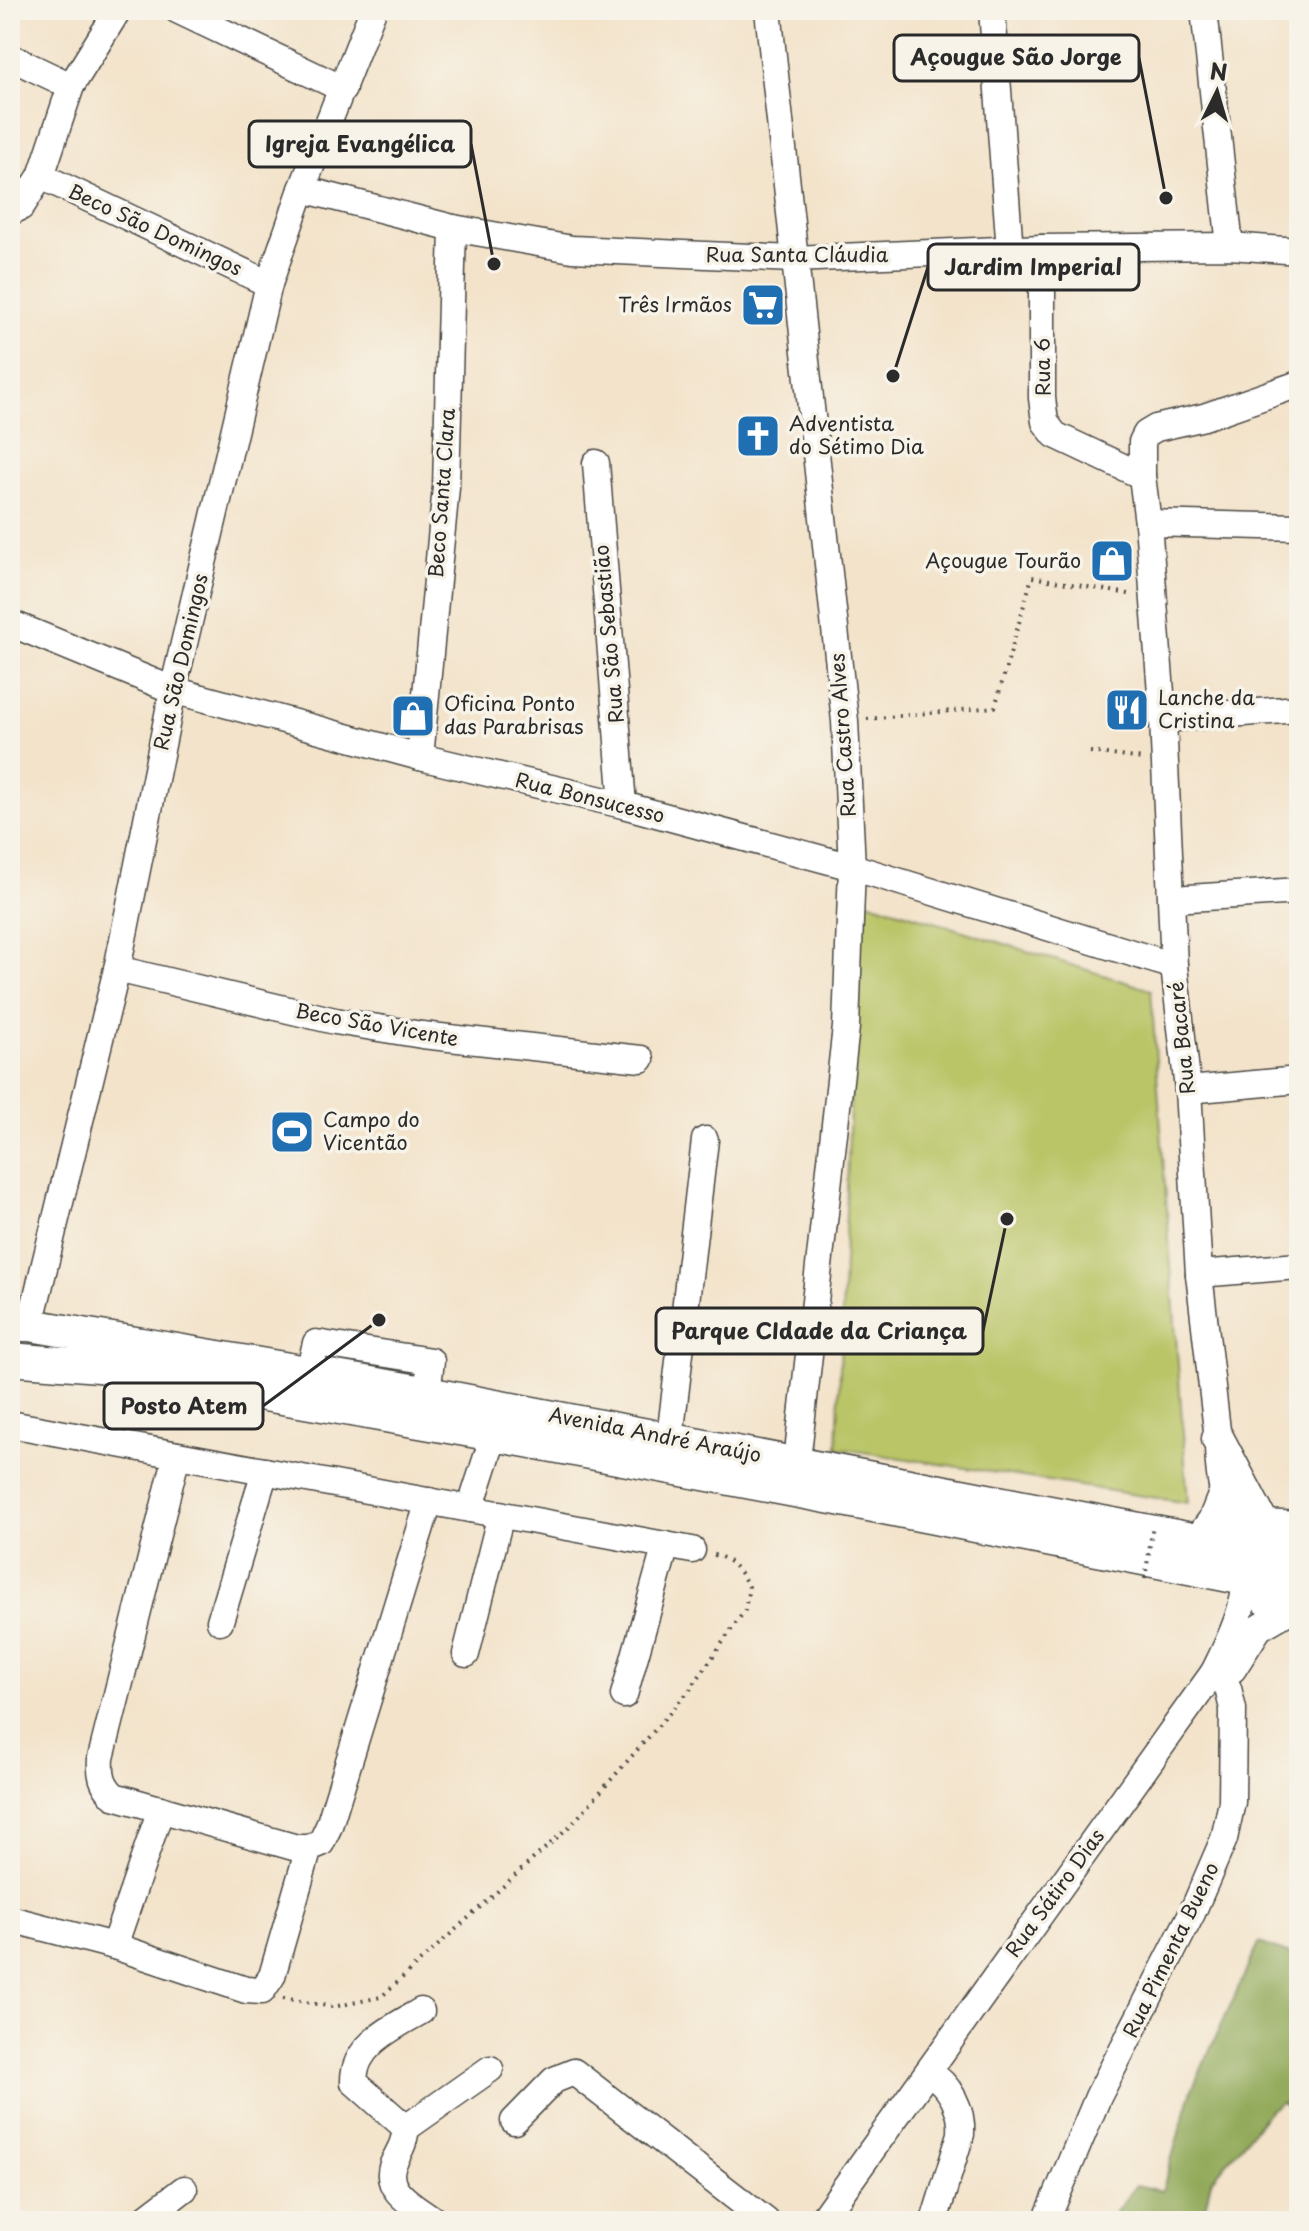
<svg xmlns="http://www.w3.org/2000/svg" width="1309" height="2231" font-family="'Playpen Sans',sans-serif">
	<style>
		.green { fill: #bac567; stroke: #727849; stroke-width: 2 }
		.forest { fill: #93aa5c; stroke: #5f6a44; stroke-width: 2 }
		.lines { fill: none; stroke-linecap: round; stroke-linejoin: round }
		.minor-casing { stroke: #494743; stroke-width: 29 }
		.major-casing { stroke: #494743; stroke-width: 35 }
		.path { stroke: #494743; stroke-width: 4; stroke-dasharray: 2 6; stroke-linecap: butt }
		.minor { stroke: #fff; stroke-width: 26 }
		.major { stroke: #fff; stroke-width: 32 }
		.path-bridge { stroke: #494743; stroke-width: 4; stroke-dasharray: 2 6; stroke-linecap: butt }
		.labels { text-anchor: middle; stroke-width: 7; stroke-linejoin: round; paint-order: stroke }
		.street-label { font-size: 20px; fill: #2b2b2b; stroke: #f7f3e8 }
		.poi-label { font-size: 20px; fill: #2b2b2b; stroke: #f7f3e8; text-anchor: start }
		.leader { fill: none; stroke: #2b2b2b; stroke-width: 3 }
		.callout-dot { fill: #2b2b2b; stroke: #f7f3e8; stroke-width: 3 }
		.callout { fill: #f7f3e8; stroke: #2b2b2b; stroke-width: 3 }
		.callout-label { font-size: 22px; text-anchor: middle; font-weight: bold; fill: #2b2b2b }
	</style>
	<rect width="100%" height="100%" fill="#f7f3e8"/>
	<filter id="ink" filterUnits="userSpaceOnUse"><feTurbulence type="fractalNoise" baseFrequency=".0125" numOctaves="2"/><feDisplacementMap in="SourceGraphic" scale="16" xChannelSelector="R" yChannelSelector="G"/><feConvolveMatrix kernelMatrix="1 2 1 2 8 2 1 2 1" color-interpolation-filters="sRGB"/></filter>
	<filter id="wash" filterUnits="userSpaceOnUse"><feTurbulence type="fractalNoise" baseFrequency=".006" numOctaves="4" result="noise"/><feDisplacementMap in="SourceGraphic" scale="32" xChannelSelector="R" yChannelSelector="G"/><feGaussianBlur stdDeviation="1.8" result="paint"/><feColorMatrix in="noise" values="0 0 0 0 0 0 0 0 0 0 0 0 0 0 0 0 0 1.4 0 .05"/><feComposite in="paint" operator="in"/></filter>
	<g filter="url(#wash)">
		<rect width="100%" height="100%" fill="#f3e3ca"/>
		<!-- green -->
		<path class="green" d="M 858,898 L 1151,990 L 1188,1503 L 837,1448 Z"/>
		<!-- forest -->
		<path class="forest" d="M 1259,1943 L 1299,1957 L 1299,2115 L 1281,2102 L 1270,2110 L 1211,2181 L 1202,2221 L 1109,2221 L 1136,2185 L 1162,2191 L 1192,2089 Z"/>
	</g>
	<g filter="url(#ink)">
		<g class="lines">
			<!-- minor casing -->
			<g class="minor-casing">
				<g id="minor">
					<path d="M 118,10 L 71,86 L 41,176 L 269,284"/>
					<path d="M 177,10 L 343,89"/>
					<path d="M 768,10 L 845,721 L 852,867 L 846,1027 L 797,1461"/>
					<path d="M 992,10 L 1010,251"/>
					<path d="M 1204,10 L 1230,246"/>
					<path d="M 10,57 L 71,86"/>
					<path d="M 302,189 L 453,228 L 572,249 L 794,259 L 1042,248 L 1230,246 L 1299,251"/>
					<path d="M 10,212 L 21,207 L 41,176"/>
					<path d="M 1042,248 L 1042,398 L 1045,422 L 1055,435 L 1142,476"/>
					<path d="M 596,463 L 623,805"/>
					<path d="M 1148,523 L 1299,527"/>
					<path d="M 10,623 L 173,690 L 420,757 L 623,805 L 852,867 L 1174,966"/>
					<path d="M 1163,719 L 1299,709"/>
					<path d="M 420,757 L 446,487 L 453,228"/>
					<path d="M 1173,899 L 1299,891"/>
					<path d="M 117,969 L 335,1021 L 422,1035 L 641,1059"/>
					<path d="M 1188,1090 L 1299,1080"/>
					<path d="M 1199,1274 L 1299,1266"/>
					<path d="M 30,1325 L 117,969 L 173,690 L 269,284 L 302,189 L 373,10"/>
					<path d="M 309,1372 L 316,1343 L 431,1361 L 427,1393"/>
					<path d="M 10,1424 L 692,1550"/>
					<path d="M 670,1438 L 705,1140"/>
					<path d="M 177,1455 L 101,1758 C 100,1775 102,1784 114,1796 L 297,1848 L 309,1848 L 321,1843 L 329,1826 L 429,1501"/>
					<path d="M 470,1509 L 494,1435"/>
					<path d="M 220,1621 L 265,1471"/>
					<path d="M 466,1654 L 501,1514"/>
					<path d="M 1233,1669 L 1259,1628 L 1292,1609"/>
					<path d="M 624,1695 L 666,1545"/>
					<path d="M 10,1919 L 114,1946 L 246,1990 L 262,1991 L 272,1976 L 309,1848"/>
					<path d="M 114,1946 L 161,1809"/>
					<path d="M 421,2011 C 394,2027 353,2045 354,2082 L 406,2128 C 403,2148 400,2148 393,2164 C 382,2191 417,2207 435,2221"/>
					<path d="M 928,2072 C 950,2084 963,2110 961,2134 L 934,2221"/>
					<path d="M 514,2121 L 554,2080 L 574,2072 L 766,2221"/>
					<path d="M 406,2128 L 490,2069"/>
					<path d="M 142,2221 L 184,2189"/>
					<path d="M 821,2221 L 1214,1672 C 1233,1634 1254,1591 1244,1547 C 1239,1529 1229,1513 1224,1495 C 1219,1477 1218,1458 1218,1439 L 1199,1274 L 1188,1090 L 1174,966 L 1163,719 L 1148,523 L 1142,476 L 1142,442 L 1146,434 L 1156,428 L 1204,417 L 1299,384"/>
					<path d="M 1046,2221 L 1098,2097 L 1192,1913 L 1224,1839 L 1232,1802 L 1233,1709 L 1228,1688 L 1214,1672"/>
				</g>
			</g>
			<!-- major casing -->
			<g class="major-casing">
				<g id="major">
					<path d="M 10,1325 L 30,1325 L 412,1390 L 1244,1549 L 1299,1551"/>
					<path d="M 10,1359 L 99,1366 L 494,1435 L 848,1501 L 1245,1579 L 1299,1581"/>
					<path d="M 1218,1439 L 1264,1526"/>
					<path d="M 1200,1540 L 1214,1521 L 1224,1496"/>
					<path d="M 1251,1540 L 1264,1526 L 1299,1528"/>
					<path d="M 1245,1579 C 1260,1597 1275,1608 1299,1609"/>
				</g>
			</g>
			<!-- path -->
			<g class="path">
				<path d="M 867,719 L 995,707 L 1032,577 L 1134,595"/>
				<path d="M 1090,752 L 1143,759"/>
				<path d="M 283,1998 L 333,2007 L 381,1997 L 573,1823 L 689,1691 L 745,1610 L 749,1587 C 740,1572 733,1559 714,1555"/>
			</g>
			<!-- minor -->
			<use href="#minor" class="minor"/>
			<!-- major -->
			<use href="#major" class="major"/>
			<!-- path-bridge -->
			<path class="path-bridge" d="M 1145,1579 L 1153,1524"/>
		</g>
	</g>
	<!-- icons -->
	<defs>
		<g id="supermarket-square" transform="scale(2.3)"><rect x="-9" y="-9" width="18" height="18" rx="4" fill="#1f6fb2" stroke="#f7f3e8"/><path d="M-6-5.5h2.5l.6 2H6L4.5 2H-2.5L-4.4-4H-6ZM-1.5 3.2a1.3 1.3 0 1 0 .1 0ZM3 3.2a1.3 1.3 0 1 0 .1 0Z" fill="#fff"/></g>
		<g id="church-square" transform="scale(2.3)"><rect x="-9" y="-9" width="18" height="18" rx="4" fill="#1f6fb2" stroke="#f7f3e8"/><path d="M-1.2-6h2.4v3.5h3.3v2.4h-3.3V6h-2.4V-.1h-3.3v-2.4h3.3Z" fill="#fff"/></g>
		<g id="shop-square" transform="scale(2.3)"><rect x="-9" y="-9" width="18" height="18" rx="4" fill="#1f6fb2" stroke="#f7f3e8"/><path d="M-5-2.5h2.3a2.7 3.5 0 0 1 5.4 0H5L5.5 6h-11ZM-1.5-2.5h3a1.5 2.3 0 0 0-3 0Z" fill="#fff"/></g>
		<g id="restaurant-square" transform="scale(2.3)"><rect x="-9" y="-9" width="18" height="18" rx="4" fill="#1f6fb2" stroke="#f7f3e8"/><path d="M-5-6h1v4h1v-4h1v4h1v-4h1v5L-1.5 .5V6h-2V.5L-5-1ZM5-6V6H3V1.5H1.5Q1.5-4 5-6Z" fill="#fff"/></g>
		<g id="stadium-square" transform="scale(2.3)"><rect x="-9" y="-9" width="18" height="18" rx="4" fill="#1f6fb2" stroke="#f7f3e8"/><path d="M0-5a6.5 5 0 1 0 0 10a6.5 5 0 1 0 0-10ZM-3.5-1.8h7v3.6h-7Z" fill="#fff"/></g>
	</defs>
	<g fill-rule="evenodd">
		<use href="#supermarket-square" x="763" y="305"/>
		<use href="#church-square" x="758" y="436"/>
		<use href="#shop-square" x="1112" y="561"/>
		<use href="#restaurant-square" x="1127" y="710"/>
		<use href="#shop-square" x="413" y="716"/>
		<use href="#stadium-square" x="292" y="1132"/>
	</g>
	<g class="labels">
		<!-- street labels -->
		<g class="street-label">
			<text transform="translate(155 230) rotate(25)" y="7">Beco São Domingos</text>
			<text x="797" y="262">Rua Santa Cláudia</text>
			<text transform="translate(1043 367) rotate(-91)" y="7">Rua 6</text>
			<text transform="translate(442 493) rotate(-86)" y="7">Beco Santa Clara</text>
			<text transform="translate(609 634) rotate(-95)" y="7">Rua São Sebastião</text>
			<text transform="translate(181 662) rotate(-77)" y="7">Rua São Domingos</text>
			<text transform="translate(843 735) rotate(-94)" y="7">Rua Castro Alves</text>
			<text transform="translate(590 798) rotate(14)" y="7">Rua Bonsucesso</text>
			<text transform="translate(377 1025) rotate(10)" y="7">Beco São Vicente</text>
			<text transform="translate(1182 1038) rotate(-96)" y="7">Rua Bacaré</text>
			<text transform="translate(655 1435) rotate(11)" y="7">Avenida André Araújo</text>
			<text transform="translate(1055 1893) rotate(-54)" y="7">Rua Sátiro Dias</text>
			<text transform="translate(1171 1950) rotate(-64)" y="7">Rua Pimenta Bueno</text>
		</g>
		<!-- poi labels -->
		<g class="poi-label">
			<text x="732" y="312" text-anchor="end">Três Irmãos</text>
			<text x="789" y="431">Adventista<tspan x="789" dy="23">do Sétimo Dia</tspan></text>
			<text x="1081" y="568" text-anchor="end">Açougue Tourão</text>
			<text x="1158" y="705">Lanche da<tspan x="1158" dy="23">Cristina</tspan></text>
			<text x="444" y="711">Oficina Ponto<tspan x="444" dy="23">das Parabrisas</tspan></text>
			<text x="323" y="1127">Campo do<tspan x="323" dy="23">Vicentão</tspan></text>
		</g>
	</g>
	<!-- callouts -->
	<path class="leader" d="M1166 198L1139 58M494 264L471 144M893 376L928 267M1007 1219L983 1331M379 1320L263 1406"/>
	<g class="callout-dot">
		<circle cx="1166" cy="198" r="8"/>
		<circle cx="494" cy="264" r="8"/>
		<circle cx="893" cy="376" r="8"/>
		<circle cx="1007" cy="1219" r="8"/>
		<circle cx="379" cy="1320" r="8"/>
	</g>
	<g class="callout">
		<rect x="894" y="35" width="245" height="46" rx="8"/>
		<rect x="249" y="121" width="222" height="46" rx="8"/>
		<rect x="928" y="244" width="211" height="46" rx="8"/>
		<rect x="656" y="1308" width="327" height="46" rx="8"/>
		<rect x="104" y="1383" width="159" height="46" rx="8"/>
	</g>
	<g class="callout-label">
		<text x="1016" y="65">Açougue São Jorge</text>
		<text x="360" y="152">Igreja Evangélica</text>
		<text x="1033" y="275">Jardim Imperial</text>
		<text x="819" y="1339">Parque CIdade da Criança</text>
		<text x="184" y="1414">Posto Atem</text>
	</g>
	<!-- margin -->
	<rect width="1309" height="2231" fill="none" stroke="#f7f3e8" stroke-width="40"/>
	<!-- north arrow -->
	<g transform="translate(1217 92) rotate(5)" stroke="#f7f3e8" stroke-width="6" paint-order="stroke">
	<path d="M0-6L14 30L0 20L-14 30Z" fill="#2b2b2b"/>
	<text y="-12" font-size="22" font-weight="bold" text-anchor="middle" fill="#2b2b2b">N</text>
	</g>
</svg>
